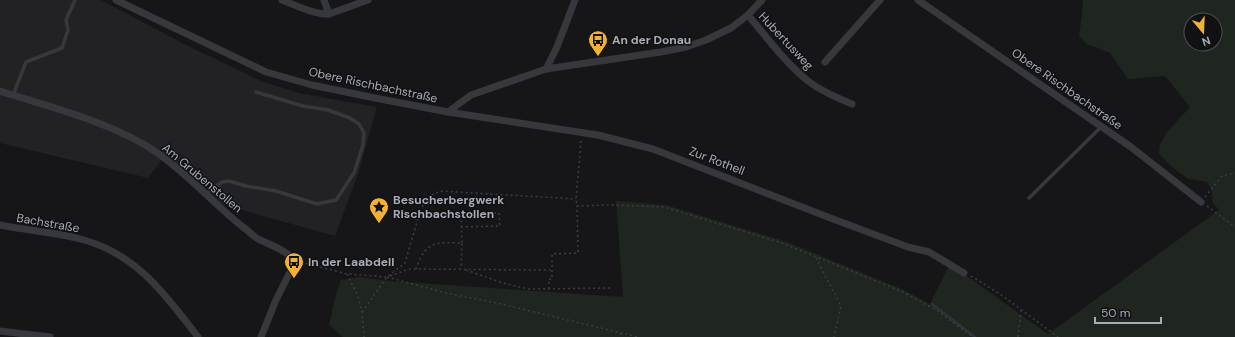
<svg xmlns="http://www.w3.org/2000/svg" width="1235" height="337" font-family="'DM Sans',sans-serif">
	<style>
		.built { fill: #222225 }
		.green { fill: #1e261f; fill-rule: evenodd }
		.lines { fill: none; stroke-linecap: round; stroke-linejoin: round }
		.stream { stroke: #2c353c; stroke-width: 2.5 }
		.path { stroke: #3d3f44; stroke-width: 1.5; stroke-dasharray: 2 3; stroke-linecap: butt }
		.lane { stroke: #37383d; stroke-width: 3.5 }
		.street { stroke: #37383d; stroke-width: 7 }
		.labels { text-anchor: middle; stroke-width: 3; stroke-linejoin: round; paint-order: stroke }
		.poi-label { font-size: 12px; font-weight: bold; fill: #a8adb8; stroke: #111113; text-anchor: start }
		.street-label { font-size: 12px; fill: #a8adb8; stroke: #111113 }
	</style>
	<rect width="100%" height="100%" fill="#161618"/>
	<!-- built -->
	<path class="built" d="M 0,0 L 101,0 L 184,44 L 261,81 L 299,93 L 377,107 L 358,174 L 335,236 L 213,202 L 164,157 L 148,178 L 0,143 Z"/>
	<!-- green -->
	<path class="green" d="M 1083,0 L 1235,0 L 1235,337 L 343,337 L 329,325 L 337,290 L 341,280 L 359,277 L 389,281 L 623,297 L 616,201 L 666,205 L 787,242 L 904,290 L 930,304 L 950,264 L 1048,334 L 1219,210 L 1212,202 L 1212,191 L 1207,182 L 1189,179 L 1173,168 L 1159,154 L 1160,144 L 1167,132 L 1190,107 L 1165,76 L 1128,79 L 1110,53 L 1087,44 L 1079,36 L 1082,14 ZM 1191,20 L 1215,20 L 1215,44 L 1191,44 Z"/>
	<g class="lines">
		<!-- stream -->
		<path class="stream" d="M 932,304 L 975,337"/>
		<!-- path -->
		<g class="path">
			<path d="M 581,141 L 576,199 L 577,206 L 610,205 L 664,207 L 782,243 L 903,292 L 936,310 L 973,337"/>
			<path d="M 1205,197 L 1222,176 L 1235,173"/>
			<path d="M 1207,206 L 1235,227"/>
			<path d="M 461,227 L 500,226 L 499,213 L 465,214 L 461,216 L 462,243"/>
			<path d="M 816,258 L 841,306 L 834,337"/>
			<path d="M 301,262 L 347,274 L 386,277"/>
			<path d="M 416,269 C 418,263 421,256 425,251 C 434,240 450,243 462,243 L 461,269"/>
			<path d="M 466,270 L 503,283 L 528,289 L 610,288"/>
			<path d="M 347,274 L 357,294 L 362,312 L 364,337"/>
			<path d="M 390,276 L 409,269 L 552,270"/>
			<path d="M 971,276 L 1000,294 L 1058,337"/>
			<path d="M 387,277 L 446,293 L 497,303 L 638,337"/>
			<path d="M 549,289 L 549,279 L 552,279 L 552,254 L 578,253 L 577,206"/>
			<path d="M 362,312 L 387,277 L 405,263 L 421,208 L 430,196 L 440,191 L 576,199"/>
			<path d="M 621,333 L 621,337"/>
			<path d="M 1018,337 L 1021,311"/>
		</g>
		<!-- lane -->
		<g class="lane">
			<path d="M 13,95 L 26,62 L 62,48 L 68,30 L 66,20 L 75,0"/>
			<path d="M 206,194 L 222,182 L 229,181 L 246,186 L 276,191 L 317,204 L 336,200 L 354,173 L 363,145 L 364,133 L 359,124 L 350,118 L 328,110 L 303,106 L 256,92"/>
			<path d="M 1029,198 L 1101,127"/>
		</g>
		<!-- street -->
		<g class="street">
			<path d="M 116,0 L 266,72 L 312,85 L 375,98 L 448,112 L 598,135 L 653,149 L 833,219 L 908,247 L 929,252 L 964,273"/>
			<path d="M 282,0 C 297,6 313,14 329,14 L 368,0"/>
			<path d="M 324,0 L 329,14"/>
			<path d="M 918,0 L 1131,147 L 1201,202"/>
			<path d="M 748,15 C 767,38 785,62 808,81 C 821,91 837,98 852,104"/>
			<path d="M 825,62 L 880,0"/>
			<path d="M 546,69 L 557,47 L 575,0"/>
			<path d="M 0,91 C 47,106 103,120 145,145 C 182,167 210,201 243,227 C 249,231 254,237 260,240 C 273,246 285,250 294,260 L 293,266 L 276,300 L 261,337"/>
			<path d="M 448,112 L 471,95 L 546,69 L 661,52 L 686,47 L 706,40 L 731,28 L 748,15 L 762,0"/>
			<path d="M 0,225 C 28,231 57,232 84,240 C 138,255 166,296 198,337"/>
			<path d="M 0,331 L 50,337"/>
		</g>
	</g>
	<!-- icons -->
	<defs>
		<g id="bus-pin" transform="scale(1)"><path d="M0 17L-7.5 6A9.5 9.5 0 1 1 7.5 6Z" fill="#f2b134" stroke="#111113"/><path d="M-5-6H5V4H4V6H2V4H-2V6H-4V4H-5ZM-3.5-4V0h7V-4ZM-3.5 1.2v1.5H-2V1.2ZM2 1.2v1.5H3.5V1.2Z" fill="#111"/></g>
		<g id="sight-pin" transform="scale(1)"><path d="M0 17L-7.5 6A9.5 9.5 0 1 1 7.5 6Z" fill="#f2b134" stroke="#111113"/><path d="M0-6L1.8-2.2L6-1.7L2.9 1.2L3.7 5.4L0 3.3L-3.7 5.4L-2.9 1.2L-6-1.7L-1.8-2.2Z" fill="#111"/></g>
	</defs>
	<g fill-rule="evenodd">
		<use href="#bus-pin" x="598" y="40"/>
		<use href="#sight-pin" x="379" y="207"/>
		<use href="#bus-pin" x="294" y="262"/>
	</g>
	<g class="labels">
		<!-- poi labels -->
		<g class="poi-label">
			<text x="612" y="44">An der Donau</text>
			<text x="393" y="204">Besucherbergwerk<tspan x="393" dy="14">Rischbachstollen</tspan></text>
			<text x="308" y="266">In der Laabdell</text>
		</g>
		<!-- street labels -->
		<g class="street-label">
			<text transform="translate(786 41) rotate(47)" y="4">Hubertusweg</text>
			<text transform="translate(373 85) rotate(12)" y="4">Obere Rischbachstraße</text>
			<text transform="translate(1067 89) rotate(35)" y="4">Obere Rischbachstraße</text>
			<text transform="translate(717 161) rotate(21)" y="4">Zur Rothell</text>
			<text transform="translate(202 178) rotate(40)" y="4">Am Grubenstollen</text>
			<text transform="translate(48 223) rotate(10)" y="4">Bachstraße</text>
		</g>
	</g>
	<!-- north arrow -->
	<g transform="translate(1203 32) rotate(161)"><circle r="19" fill="#111113" stroke="#4d4f55"/>
	<path d="M0-3L7 15L0 10L-7 15Z" fill="#f2b134"/>
	<text y="-6" font-size="11" font-weight="bold" text-anchor="middle" fill="#a8adb8">N</text>
	</g>
	<!-- scale -->
	<path d="M1095 317v6h66v-6" fill="none" stroke="#a8adb8" stroke-width="2"/>
	<text x="1101" y="317" font-size="12" fill="#a8adb8" stroke="#111113" stroke-width="3" paint-order="stroke">50 m</text>
</svg>
